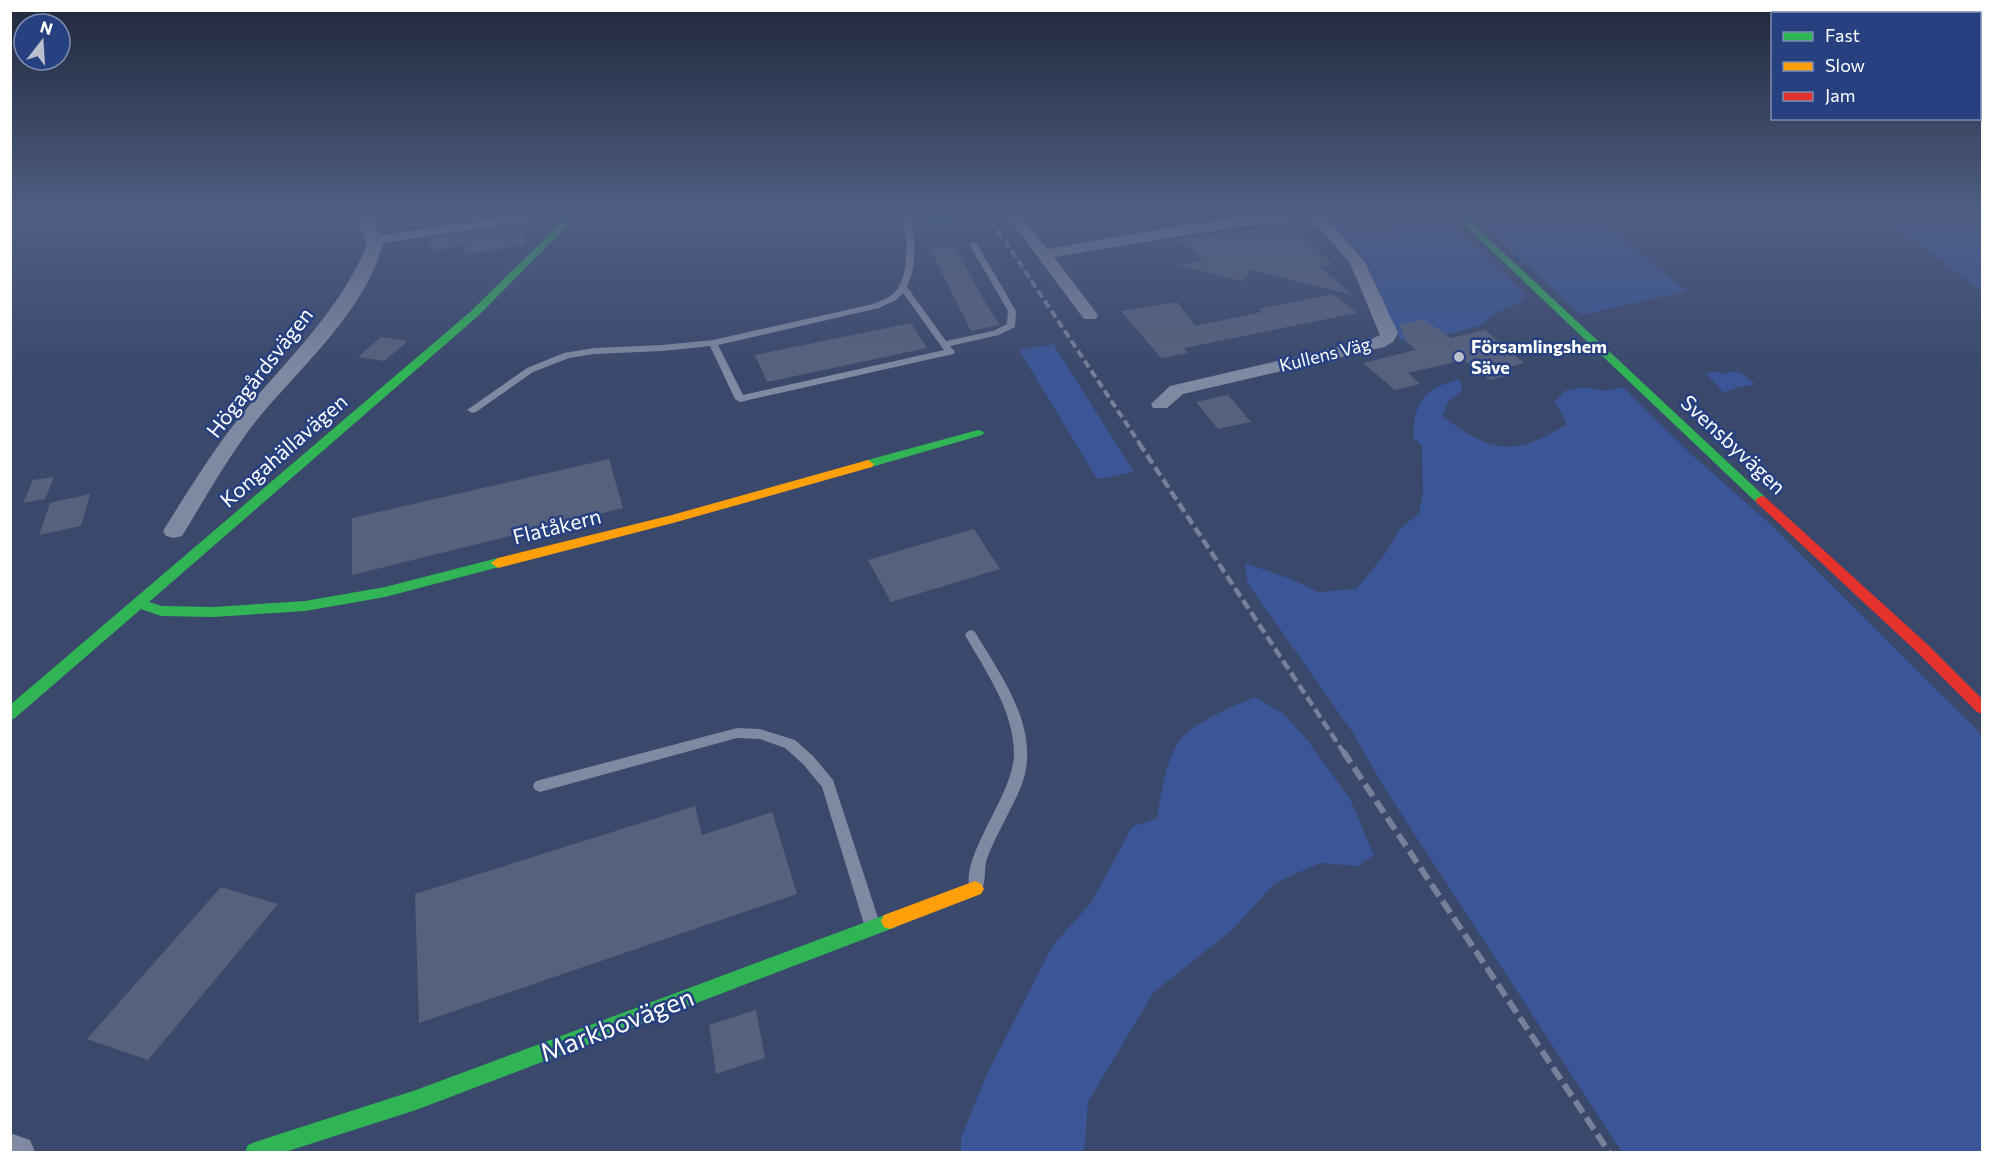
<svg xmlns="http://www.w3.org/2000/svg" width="1993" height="1163" font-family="Commissioner,sans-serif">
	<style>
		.green { fill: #3a5697 }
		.building { fill: #56617d }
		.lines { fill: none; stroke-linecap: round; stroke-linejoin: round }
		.lane { fill: #8089a2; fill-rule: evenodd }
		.street { fill: #8089a2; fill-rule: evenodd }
		.fast { fill: #30b455; fill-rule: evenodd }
		.slow { fill: #ff9f0a; fill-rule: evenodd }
		.jam { fill: #e5322d; fill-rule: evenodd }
		.rail-far2 { stroke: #76809a; stroke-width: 4; stroke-dasharray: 8 4; stroke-linecap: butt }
		.rail-far1 { stroke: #76809a; stroke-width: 4.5; stroke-dasharray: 10 4.5; stroke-linecap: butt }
		.rail { stroke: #76809a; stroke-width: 6; stroke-dasharray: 14 6; stroke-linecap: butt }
		.poi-dot { fill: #babfcc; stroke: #264080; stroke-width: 2 }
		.labels { text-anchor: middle; stroke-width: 5; stroke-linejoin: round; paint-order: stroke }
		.far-poi-label { font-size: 18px; font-weight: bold; fill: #fff; stroke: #264080; text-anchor: start }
		.far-street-label { font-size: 18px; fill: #fff; stroke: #264080 }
		.street-label { font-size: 21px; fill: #fff; stroke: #264080 }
		.near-street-label { font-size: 26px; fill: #fff; stroke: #264080 }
	</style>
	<rect width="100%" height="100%" fill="#3a486c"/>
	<!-- green -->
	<g class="green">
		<path d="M 1326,212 L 1441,212 L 1525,294 L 1519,303 L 1498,312 L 1479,326 L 1412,344 L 1400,339 L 1365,259 L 1330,225 L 1340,224 L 1351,237 L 1398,232 L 1383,214 L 1327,218 L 1322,215 Z"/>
		<path d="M 1471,212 L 1591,212 L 1686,291 L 1581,315 Z"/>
		<path d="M 1875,212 L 1982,212 L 1982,291 L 1879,215 Z"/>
		<path d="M 1053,344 L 1134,472 L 1097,479 L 1019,350 Z"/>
		<path d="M 1729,371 L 1741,373 L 1755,384 L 1735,388 L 1724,393 L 1706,374 L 1713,372 L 1726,374 Z"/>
		<path d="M 1459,379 L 1463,390 L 1448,402 L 1442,416 C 1492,453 1513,458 1567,424 L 1555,402 L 1564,391 L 1583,387 L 1605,391 L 1623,387 L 1692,455 L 1769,523 L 1982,735 L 1982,1152 L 1622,1152 L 1387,792 L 1353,733 L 1247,582 L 1245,563 L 1291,579 L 1318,592 L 1356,589 L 1385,554 L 1400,529 L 1419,513 L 1423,494 L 1422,446 L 1413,437 C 1415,400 1423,390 1459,379 Z"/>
		<path d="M 1255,697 L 1284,714 L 1308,741 L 1350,799 L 1374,855 L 1358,866 L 1320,863 L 1275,883 L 1233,929 L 1154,992 L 1088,1102 L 1084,1152 L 961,1152 L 961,1138 L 986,1076 L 1053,945 L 1091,903 L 1132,827 L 1157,818 C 1161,795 1166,756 1182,738 C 1197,722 1234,705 1255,697 Z"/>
	</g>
	<!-- building -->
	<g class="building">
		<path d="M 387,212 L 440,212 L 440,214 L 458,212 L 522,212 L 384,231 Z"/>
		<path d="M 523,224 L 526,245 L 466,254 L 465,246 L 430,251 L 431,238 Z"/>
		<path d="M 1291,224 L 1333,265 L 1319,265 L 1352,295 L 1251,270 L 1242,281 L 1178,265 L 1203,260 L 1178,239 Z"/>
		<path d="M 955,246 L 985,302 L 1000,325 L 971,331 L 930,249 Z"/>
		<path d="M 1333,294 L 1357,313 L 1184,348 L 1188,353 L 1161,358 L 1121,311 L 1177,302 L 1195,326 L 1262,312 L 1259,309 Z"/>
		<path d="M 1423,319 L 1451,338 L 1485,330 L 1524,363 L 1505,368 L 1514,374 L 1490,380 L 1464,360 L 1408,373 L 1420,384 L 1395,390 L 1363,363 L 1416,350 L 1406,341 L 1399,325 Z"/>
		<path d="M 911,323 L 927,348 L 767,382 L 755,355 Z"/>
		<path d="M 381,337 L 408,341 L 384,361 L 358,357 Z"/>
		<path d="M 1228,395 L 1251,422 L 1218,429 L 1196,402 Z"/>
		<path d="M 609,459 L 623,508 L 352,575 L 352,518 Z"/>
		<path d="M 54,477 L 45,499 L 23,503 L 33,480 Z"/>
		<path d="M 90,494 L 81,526 L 39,535 L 50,503 Z"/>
		<path d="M 974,529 L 1000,569 L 891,602 L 868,560 Z"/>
		<path d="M 695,806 L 702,835 L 772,812 L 797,894 L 419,1023 L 415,894 Z"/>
		<path d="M 221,887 L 278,904 L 148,1060 L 87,1039 Z"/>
		<path d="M 756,1010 L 765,1058 L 716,1074 L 709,1025 Z"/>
	</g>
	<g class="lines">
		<!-- lane -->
		<g class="lane">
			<path d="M 903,216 L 910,218 C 916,241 917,265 907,287 L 946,341 L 993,331 L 1007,324 L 1008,311 L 969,244 L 973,242 L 977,244 L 1016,311 L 1015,327 L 999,335 L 950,346 L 955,352 L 953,354 L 740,402 L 735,399 L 710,346 L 662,351 L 594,354 L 569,358 L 533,372 L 476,412 L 472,413 L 467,410 L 527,368 L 564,353 L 594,348 L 662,345 L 713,340 L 873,304 C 880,301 889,298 894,293 C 906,281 907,257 906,239 C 905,232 902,223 903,216 ZM 903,293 L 944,350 L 743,395 L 718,345 L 879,308 L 896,300 Z"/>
			<path d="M 971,630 L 975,632 C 1003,679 1044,733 1020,789 C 1010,812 997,833 988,856 C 983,867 987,881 981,892 L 976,894 L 971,892 C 956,860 1015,794 1014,753 C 1013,709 986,672 965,635 L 967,632 Z"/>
			<path d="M 737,728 L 760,729 L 795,740 L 813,756 L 833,780 L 880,924 L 878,929 L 872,931 L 866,929 L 864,924 L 822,787 L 803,764 L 785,748 L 760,739 L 737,738 L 540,792 L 535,790 L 533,786 L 535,782 L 540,780 Z"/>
		</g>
		<!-- street -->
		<g class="street">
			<path d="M 355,212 L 369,212 L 380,235 L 537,212 L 572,212 L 565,216 L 383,243 C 366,311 299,368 256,421 C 228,457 206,497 182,536 L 174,538 L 166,536 L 163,531 C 188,491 213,450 243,413 C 288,358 339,312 367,245 Z"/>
			<path d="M 1004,212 L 1018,212 L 1047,249 C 1137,234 1235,212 1326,212 L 1324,215 L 1365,262 L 1398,333 L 1393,342 L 1384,347 L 1183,394 L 1167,408 L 1153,408 L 1151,404 L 1170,386 L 1372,339 L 1380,335 L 1350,263 L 1311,219 L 1231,228 L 1054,257 L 1098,315 L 1096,319 L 1084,319 Z"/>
			<path d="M 10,1133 L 30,1140 L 35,1152 L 10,1152 Z"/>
		</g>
		<!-- fast -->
		<g class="fast">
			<path d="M 572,212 L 581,212 L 478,316 L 149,602 L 162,606 L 214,607 L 305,601 L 385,587 L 498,558 L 505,563 L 503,566 L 385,597 L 305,611 L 214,617 L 161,616 L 141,609 L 15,718 L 10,720 L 10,705 L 470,312 Z"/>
			<path d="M 884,212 L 929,217 L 1001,212 C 984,224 900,227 884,212 Z"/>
			<path d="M 1451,212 L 1460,212 L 1765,497 L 1767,500 L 1765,503 L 1757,503 Z"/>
			<path d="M 978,430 L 982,431 L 984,433 L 982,435 L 868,468 L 862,464 L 864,461 Z"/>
			<path d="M 890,913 L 896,915 L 899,921 L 896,927 L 416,1110 L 285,1152 L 245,1152 L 248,1145 L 255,1142 L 416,1090 Z"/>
		</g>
		<!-- slow -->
		<g class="slow">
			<path d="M 868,460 L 874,464 L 872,467 L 673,523 L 498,568 L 491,563 L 498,558 L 672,515 Z"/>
			<path d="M 975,881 L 981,884 L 984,889 L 981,894 L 890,929 L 884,927 L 881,921 L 884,915 Z"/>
		</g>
		<!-- jam -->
		<path class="jam" d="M 1761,496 L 1765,497 L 1927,644 L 1982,699 L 1982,714 L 1977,712 L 1917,652 L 1757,503 L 1755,500 Z"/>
		<!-- rail-far2 -->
		<path class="rail-far2" d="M 983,212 L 1005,241 L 1140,444"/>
		<!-- rail-far1 -->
		<path class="rail-far1" d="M 1139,443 L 1344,753"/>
		<!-- rail -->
		<path class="rail" d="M 1343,751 L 1609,1152"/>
	</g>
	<!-- sky -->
	<linearGradient id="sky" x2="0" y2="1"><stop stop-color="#20283b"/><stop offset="0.57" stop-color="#4f5e83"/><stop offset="1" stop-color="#4f5e83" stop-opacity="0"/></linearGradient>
	<rect width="1993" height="374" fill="url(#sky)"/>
	<!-- markers -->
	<circle class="poi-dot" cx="1459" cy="357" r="6"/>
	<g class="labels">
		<!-- far-poi labels -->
		<g class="far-poi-label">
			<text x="1471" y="353">Församlingshem<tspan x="1471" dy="21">Säve</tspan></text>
		</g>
		<!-- far-street labels -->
		<g class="far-street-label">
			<text transform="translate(1325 355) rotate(-14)" y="6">Kullens Väg</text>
		</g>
		<!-- street labels -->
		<g class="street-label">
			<text transform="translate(260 373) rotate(-52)" y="7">Högagårdsvägen</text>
			<text transform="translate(1733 445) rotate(43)" y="7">Svensbyvägen</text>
			<text transform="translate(284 451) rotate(-41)" y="7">Kongahällavägen</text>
			<text transform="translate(557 527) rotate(-14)" y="7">Flatåkern</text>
		</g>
		<!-- near-street labels -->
		<g class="near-street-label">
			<text transform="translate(617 1025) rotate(-21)" y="9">Markbovägen</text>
		</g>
	</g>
	<!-- border -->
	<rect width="1993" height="1163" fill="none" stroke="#ffffff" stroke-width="24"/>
	<!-- legend -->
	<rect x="1771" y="12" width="210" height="108" fill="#264080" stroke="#7d8cb3" stroke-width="1.5"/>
	<rect x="1783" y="32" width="30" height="9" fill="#30b455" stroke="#7d8cb3" stroke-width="1.5"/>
	<text x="1825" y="42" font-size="18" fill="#ffffff">Fast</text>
	<rect x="1783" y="62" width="30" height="9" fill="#ff9f0a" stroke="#7d8cb3" stroke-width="1.5"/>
	<text x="1825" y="72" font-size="18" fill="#ffffff">Slow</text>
	<rect x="1783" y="92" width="30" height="9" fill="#e5322d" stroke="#7d8cb3" stroke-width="1.5"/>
	<text x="1825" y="102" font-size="18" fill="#ffffff">Jam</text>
	<!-- north arrow -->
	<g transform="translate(42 42) rotate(17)"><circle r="28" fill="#264080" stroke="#7d8cb3" stroke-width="1.5"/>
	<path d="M0-4.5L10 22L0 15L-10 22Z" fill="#babfcc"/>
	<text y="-9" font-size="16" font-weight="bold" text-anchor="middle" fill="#ffffff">N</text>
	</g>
</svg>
